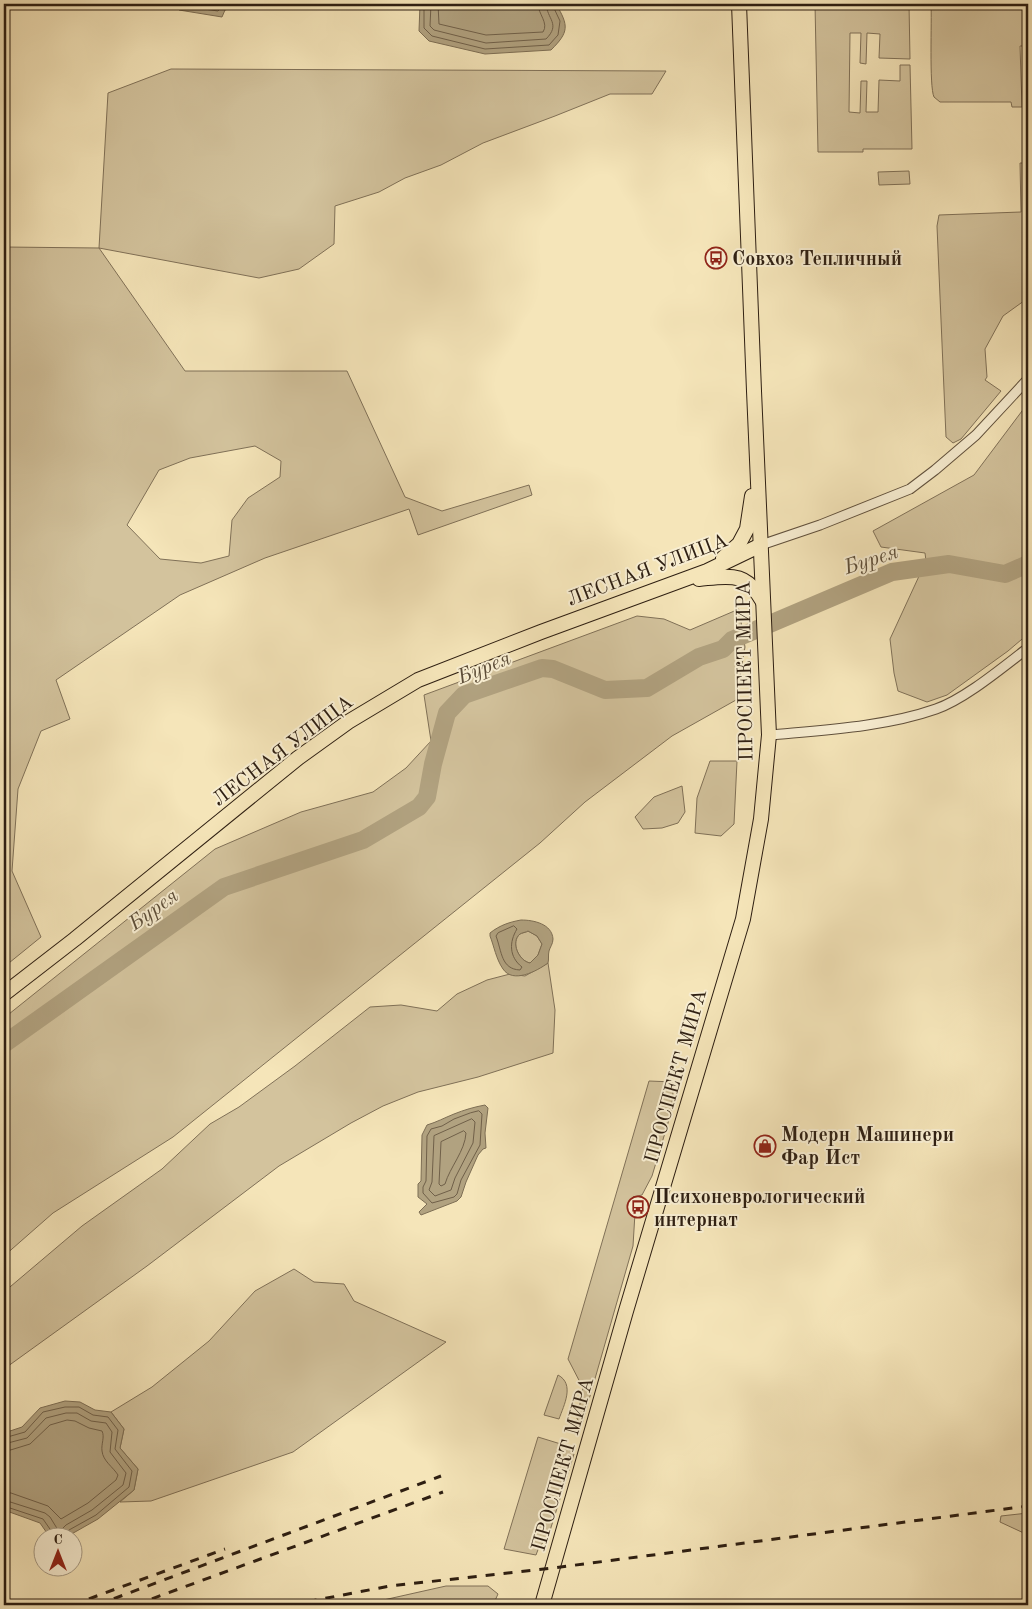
<svg xmlns="http://www.w3.org/2000/svg" width="1032" height="1609" font-family="'Old Standard TT',serif">
	<style>
		.green { fill: #d3c39d; stroke: #807158; fill-rule: evenodd }
		.water { fill: #b1a280; stroke: #7d6e54; fill-rule: evenodd }
		.lines { fill: none; stroke-linecap: round; stroke-linejoin: round }
		.shore { stroke: #706049; stroke-width: 1 }
		.river { stroke: #b1a280; stroke-width: 18 }
		.minor-casing { stroke: #60503c; stroke-width: 11 }
		.primary-casing { stroke: #2e1f12; stroke-width: 16 }
		.minor { stroke: #f8eed2; stroke-width: 9 }
		.primary { stroke: #f5e5b9; stroke-width: 14 }
		.rail { stroke: #2e1f12; stroke-width: 3; stroke-dasharray: 9 9; stroke-linecap: butt }
		.labels { text-anchor: middle; stroke-width: 4; stroke-linejoin: round; paint-order: stroke }
		.poi-label { font-size: 20px; font-weight: bold; fill: #2e1f12; stroke: #f8eed2; text-anchor: start }
		.street-label { font-size: 20px; fill: #2e1f12; stroke: #f8eed2 }
		.water-label { font-size: 21px; font-style: italic; fill: #5c4d38; stroke: #f8eed2 }
	</style>
	<rect width="100%" height="100%" fill="#f5e5b9"/>
	<filter id="stains"><feTurbulence type="fractalNoise" baseFrequency=".004" numOctaves="4"/><feColorMatrix values="0 0 0 0 .2 0 0 0 0 .09 0 0 0 0 .02 0 0 0 .5 -.17"/></filter>
	<radialGradient id="worn" r=".72"><stop offset=".6" stop-color="#630" stop-opacity="0"/><stop offset="1" stop-color="#630" stop-opacity=".3"/></radialGradient>
	<!-- green -->
	<g class="green">
		<path d="M 815,4 L 909,4 L 910,59 L 879,58 L 880,34 L 867,33 L 866,64 L 860,63 L 861,33 L 850,33 L 849,112 L 860,113 L 861,81 L 867,81 L 866,112 L 878,112 L 879,80 L 900,81 L 900,65 L 910,65 L 912,149 L 863,149 L 863,152 L 818,152 Z"/>
		<path d="M 931,4 L 1028,4 L 1028,46 L 1020,46 L 1022,107 L 1012,107 L 1011,102 L 940,102 C 938,100 936,99 934,97 C 929,86 932,20 931,4 Z"/>
		<path d="M 171,69 L 666,71 L 652,94 L 610,94 L 555,116 L 483,143 L 441,165 L 405,178 L 379,192 L 335,206 L 334,244 L 299,269 L 259,278 L 99,248 L 185,371 L 347,371 L 405,497 L 442,511 L 529,485 L 532,495 L 418,535 L 409,509 L 265,558 L 180,595 L 56,680 L 70,719 L 41,731 L 18,789 L 12,871 L 41,937 L 4,967 L 4,247 L 99,248 L 108,93 ZM 255,446 L 281,461 L 280,477 L 248,498 L 232,520 L 229,556 L 201,563 L 160,559 L 127,525 L 159,470 L 190,458 Z"/>
		<path d="M 1020,163 L 1028,163 L 1028,298 L 1003,316 L 985,349 L 987,377 L 985,380 L 1001,391 L 961,439 L 953,443 L 946,437 L 937,226 L 939,215 L 1021,212 Z"/>
		<path d="M 909,171 L 910,184 L 879,185 L 878,172 Z"/>
		<path d="M 1028,403 L 1028,634 L 1008,651 L 947,695 L 927,702 L 898,691 L 894,673 L 890,639 L 926,561 L 925,553 L 881,547 L 873,531 L 974,475 Z"/>
		<path d="M 739,609 L 745,647 L 736,700 L 672,736 L 585,802 L 540,843 L 173,1137 L 53,1213 L 4,1256 L 4,1018 L 215,849 L 301,812 L 373,792 L 406,768 L 431,741 L 424,695 L 637,616 L 664,619 L 690,630 Z"/>
		<path d="M 710,761 L 737,761 L 734,824 L 721,836 L 695,833 L 697,798 Z"/>
		<path d="M 682,786 L 685,812 L 678,823 L 662,828 L 643,829 L 635,817 L 654,797 Z"/>
		<path d="M 528,931 L 537,936 L 542,944 L 538,955 L 530,963 C 519,961 510,942 520,934 C 521,933 527,932 528,931 Z"/>
		<path d="M 548,963 L 555,1010 L 553,1053 L 478,1077 L 418,1092 L 383,1106 L 351,1123 L 279,1166 L 147,1266 L 4,1369 L 4,1292 L 82,1226 L 162,1169 L 210,1124 L 239,1107 L 295,1066 L 370,1007 L 401,1005 L 437,1011 L 457,994 L 487,980 L 510,974 L 525,976 Z"/>
		<path d="M 649,1081 L 674,1082 L 671,1113 L 652,1176 L 642,1195 L 633,1197 L 631,1209 L 635,1213 L 633,1246 L 582,1424 L 577,1419 L 583,1388 L 568,1359 Z"/>
		<path d="M 294,1269 L 314,1282 L 344,1284 L 354,1301 L 446,1342 L 293,1452 L 151,1501 L 120,1502 L 134,1490 L 138,1469 L 120,1448 L 124,1429 L 111,1412 L 152,1387 L 209,1341 L 255,1291 Z"/>
		<path d="M 558,1375 C 575,1384 564,1405 559,1419 L 544,1415 Z"/>
		<path d="M 538,1437 L 564,1445 L 574,1454 L 548,1537 L 539,1547 L 536,1555 L 504,1549 Z"/>
		<path d="M 1028,1513 L 1028,1535 L 1000,1522 L 1001,1516 Z"/>
		<path d="M 446,1586 L 488,1586 L 498,1594 L 493,1605 L 336,1605 L 379,1601 Z"/>
	</g>
	<!-- water -->
	<g class="water">
		<path d="M 174,4 L 349,4 L 232,8 L 225,10 L 222,17 L 179,10 Z"/>
		<path d="M 420,4 L 556,4 C 569,26 569,32 551,50 L 485,54 L 429,41 L 419,31 Z"/>
		<path d="M 521,920 C 534,920 552,924 553,939 C 553,944 550,947 549,951 C 548,955 549,959 548,963 C 537,971 513,984 503,969 C 496,959 494,946 490,936 L 490,933 C 500,925 510,922 521,920 ZM 528,931 L 537,936 L 542,944 L 538,955 L 530,963 C 519,961 510,942 520,934 C 521,933 527,932 528,931 Z"/>
		<path d="M 485,1105 L 488,1108 L 485,1133 L 486,1148 L 483,1149 L 478,1155 L 466,1182 L 461,1197 L 457,1201 L 421,1215 L 419,1212 L 427,1204 L 418,1197 L 418,1184 L 421,1181 L 422,1135 L 427,1125 C 437,1122 444,1118 454,1114 C 464,1110 474,1107 485,1105 Z"/>
		<path d="M 65,1401 L 80,1402 L 95,1410 L 111,1412 L 124,1429 L 120,1448 L 138,1469 L 134,1490 L 98,1519 L 68,1536 L 49,1536 L 40,1523 L 4,1510 L 4,1433 L 22,1427 L 40,1408 Z"/>
	</g>
	<g class="lines">
		<!-- shore -->
		<g class="shore">
			<path d="M 180,4 L 183,6 L 218,11 L 223,6 L 229,4"/>
			<path d="M 424,4 L 424,28 L 432,36 L 485,49 L 549,45 L 558,35 L 560,21 L 552,4"/>
			<path d="M 431,4 L 430,26 L 434,30 L 486,43 L 546,39 C 561,24 547,19 546,4"/>
			<path d="M 438,4 L 439,24 L 486,35 L 543,32 C 549,23 538,14 538,4"/>
			<path d="M 514,926 L 517,929 C 509,942 509,957 522,967 L 520,970 C 501,969 502,952 496,936 L 498,933 Z"/>
			<path d="M 479,1111 L 482,1114 L 480,1145 L 461,1180 L 457,1194 L 454,1197 L 432,1203 L 423,1193 L 423,1187 L 426,1181 L 427,1136 L 431,1129 L 442,1126 L 454,1119 L 470,1113 Z"/>
			<path d="M 472,1119 L 475,1122 L 473,1143 L 455,1178 L 451,1190 L 435,1196 L 429,1190 L 432,1182 L 434,1136 Z"/>
			<path d="M 464,1131 L 466,1133 C 465,1151 450,1167 445,1184 L 441,1186 L 439,1184 L 441,1142 Z"/>
			<path d="M 4,1438 L 25,1432 L 43,1412 L 65,1407 L 79,1407 L 93,1415 L 108,1417 L 118,1430 L 115,1449 L 132,1471 L 129,1487 L 96,1515 L 69,1530 L 67,1536"/>
			<path d="M 4,1444 L 27,1438 L 46,1418 L 66,1413 L 77,1413 L 91,1421 L 106,1423 L 112,1432 L 110,1452 L 126,1473 L 123,1485 L 92,1510 L 66,1525 L 60,1531 L 58,1530 L 50,1517 L 45,1513 L 4,1500"/>
			<path d="M 4,1452 L 30,1444 L 50,1425 L 67,1420 L 75,1421 L 89,1428 L 102,1431 C 105,1437 101,1444 102,1451 C 103,1461 113,1467 118,1475 L 116,1480 L 88,1503 L 61,1519 L 48,1506 L 11,1493 L 4,1492"/>
			<path d="M 4,1506 L 43,1519 L 52,1532 L 52,1536"/>
		</g>
		<!-- river -->
		<path class="river" d="M 4,1044 L 224,887 L 363,840 L 419,807 L 427,797 L 433,764 L 447,713 L 464,695 L 542,668 L 553,669 L 605,690 L 647,688 L 699,657 L 723,649 L 732,640 L 892,572 L 949,564 L 1005,574 L 1028,564"/>
		<!-- minor casing -->
		<g class="minor-casing">
			<g id="minor">
				<path d="M 761,545 L 820,525 L 910,489 L 935,470 L 976,435 L 1028,379"/>
				<path d="M 769,735 C 823,730 885,727 936,709 C 965,699 1003,667 1028,648"/>
			</g>
		</g>
		<!-- primary casing -->
		<g class="primary-casing">
			<g id="primary">
				<path d="M 723,558 L 739,544 L 747,529 L 752,496"/>
				<path d="M 699,579 C 730,576 746,571 763,602"/>
				<path d="M 4,994 L 75,939 L 298,758 L 348,722 L 418,680 L 541,632 L 707,571 L 761,545"/>
				<path d="M 542,1605 L 626,1311 L 743,919 L 761,819 L 769,735 L 754,391 L 739,4"/>
			</g>
		</g>
		<!-- minor -->
		<use href="#minor" class="minor"/>
		<!-- primary -->
		<use href="#primary" class="primary"/>
		<!-- rail -->
		<g class="rail">
			<path d="M 72,1605 L 225,1549"/>
			<path d="M 97,1605 L 441,1476"/>
			<path d="M 135,1605 L 443,1492"/>
			<path d="M 290,1605 L 390,1586 L 553,1568 L 1028,1506"/>
		</g>
	</g>
	<!-- icons -->
	<defs>
		<g id="bus-ring" transform="scale(1.125)"><circle r="9.5" fill="#f8eed2" stroke="#8f2418" stroke-width="1.5"/><path d="M-5-6H5V4H4V6H2V4H-2V6H-4V4H-5ZM-3.5-4V0h7V-4ZM-3.5 1.2v1.5H-2V1.2ZM2 1.2v1.5H3.5V1.2Z" fill="#8f2418"/></g>
		<g id="shop-ring" transform="scale(1.125)"><circle r="9.5" fill="#f8eed2" stroke="#8f2418" stroke-width="1.5"/><path d="M-5-2.5h2.3a2.7 3.5 0 0 1 5.4 0H5L5.5 6h-11ZM-1.5-2.5h3a1.5 2.3 0 0 0-3 0Z" fill="#8f2418"/></g>
	</defs>
	<g fill-rule="evenodd">
		<use href="#bus-ring" x="716" y="258"/>
		<use href="#shop-ring" x="765" y="1146"/>
		<use href="#bus-ring" x="638" y="1207"/>
	</g>
	<g class="labels">
		<!-- poi labels -->
		<g class="poi-label">
			<text x="732" y="265">Совхоз Тепличный</text>
			<text x="781" y="1141">Модерн Машинери<tspan x="781" dy="23">Фар Ист</tspan></text>
			<text x="654" y="1203">Психоневрологический<tspan x="654" dy="23">интернат</tspan></text>
		</g>
		<!-- street labels -->
		<g class="street-label">
			<text transform="translate(647 569) rotate(-21)" y="7">ЛЕСНАЯ УЛИЦА</text>
			<text transform="translate(744 671) rotate(-91)" y="7">ПРОСПЕКТ МИРА</text>
			<text transform="translate(282 750) rotate(-37)" y="7">ЛЕСНАЯ УЛИЦА</text>
			<text transform="translate(675 1076) rotate(-74)" y="7">ПРОСПЕКТ МИРА</text>
			<text transform="translate(562 1464) rotate(-74)" y="7">ПРОСПЕКТ МИРА</text>
		</g>
		<!-- water labels -->
		<g class="water-label">
			<text transform="translate(871 559) rotate(-18)" y="7">Бурея</text>
			<text transform="translate(484 667) rotate(-22)" y="7">Бурея</text>
			<text transform="translate(153 909) rotate(-36)" y="7">Бурея</text>
		</g>
	</g>
	<!-- margin -->
	<rect width="1032" height="1609" fill="none" stroke="#f5e5b9" stroke-width="20"/>
	<rect x="5" y="5" width="1022" height="1599" fill="none" stroke="#2e1f12" stroke-width="2.5"/>
	<rect x="10" y="10" width="1012" height="1589" fill="none" stroke="#2e1f12"/>
	<!-- north arrow -->
	<g transform="translate(58 1552)"><circle r="24" fill="#f8eed2" stroke="#a79b85"/>
	<path d="M0-4L9 19L0 12L-9 19Z" fill="#8f2418"/>
	<text y="-8" font-size="14" font-weight="bold" text-anchor="middle" fill="#2e1f12">С</text>
	</g>
	<rect width="100%" height="100%" filter="url(#stains)"/>
	<rect width="100%" height="100%" fill="url(#worn)"/>
</svg>
